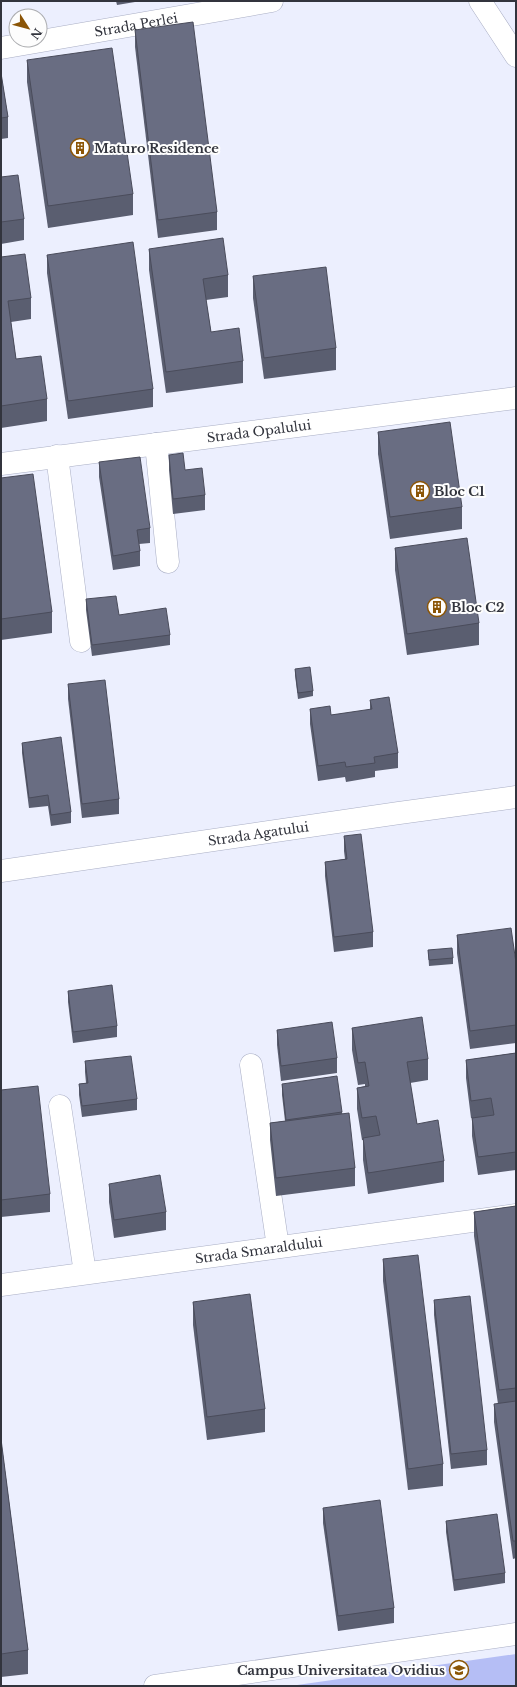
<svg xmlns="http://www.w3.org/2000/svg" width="517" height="1687" font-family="'Libre Baskerville',serif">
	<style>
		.green { fill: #b5bef5 }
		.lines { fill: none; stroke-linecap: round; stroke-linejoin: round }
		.minor-casing { stroke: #a9aec4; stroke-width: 23 }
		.minor { stroke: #fff; stroke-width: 22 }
		.wall { fill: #5a5e70 }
		.building { fill: #696d82; stroke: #4a4c5b }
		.labels { text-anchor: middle; stroke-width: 4; stroke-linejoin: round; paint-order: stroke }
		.street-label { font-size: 13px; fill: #32343d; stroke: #fdfdfd }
		.poi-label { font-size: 13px; font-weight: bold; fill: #32343d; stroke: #fdfdfd; text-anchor: start }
	</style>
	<rect width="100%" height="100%" fill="#eceffe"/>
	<!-- green -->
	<path class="green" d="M 516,1654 L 516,1686 L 290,1686 Z"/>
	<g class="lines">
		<!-- minor casing -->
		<g class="minor-casing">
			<g id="minor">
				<path d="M 480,1 L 516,56"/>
				<path id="s1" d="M 1,48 L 272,1"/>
				<path d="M 156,444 L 168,562"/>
				<path d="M 57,456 L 81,641"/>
				<path id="s2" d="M 1,464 L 516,398"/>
				<path id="s3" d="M 1,871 L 399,813 L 516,797"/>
				<path d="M 251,1065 L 278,1247"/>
				<path d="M 60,1106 L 85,1273"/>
				<path id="s4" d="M 1,1285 L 516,1215"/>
				<path d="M 155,1686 L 516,1634"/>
			</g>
		</g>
		<!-- minor -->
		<use href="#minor" class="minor"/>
	</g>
	<!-- wall -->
	<g class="wall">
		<path d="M 116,1 L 141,1 L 117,5 Z"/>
		<path d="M 135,30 L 217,212 L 217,230 L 158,238 L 135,47 Z"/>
		<path d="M 27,60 L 133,194 L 133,215 L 48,228 L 27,82 Z"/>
		<path d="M 1,73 L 8,117 L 8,138 L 1,139 Z"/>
		<path d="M 1,177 L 24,219 L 24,240 L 1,244 Z"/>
		<path d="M 149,249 L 228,275 L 228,297 L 206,300 L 211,332 L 243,361 L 243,383 L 166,393 L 149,270 Z"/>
		<path d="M 47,255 L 153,389 L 153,407 L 68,419 L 47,273 Z"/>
		<path d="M 1,257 L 31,298 L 31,319 L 11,322 L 16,359 L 47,399 L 47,421 L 1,428 Z"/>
		<path d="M 253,276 L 336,348 L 336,370 L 264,379 L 253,298 Z"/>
		<path d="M 378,432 L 462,507 L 462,529 L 390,539 L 378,454 Z"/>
		<path d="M 169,455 L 185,470 L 205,495 L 205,510 L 173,514 L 169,470 Z"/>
		<path d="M 99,462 L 150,528 L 150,543 L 139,544 L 140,551 L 140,566 L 113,570 L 99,477 Z"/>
		<path d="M 1,478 L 52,612 L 52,633 L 1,640 Z"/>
		<path d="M 395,548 L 479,623 L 479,645 L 407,655 L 395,570 Z"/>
		<path d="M 86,599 L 119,615 L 170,635 L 170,645 L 92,656 L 86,610 Z"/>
		<path d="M 295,669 L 313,691 L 313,696 L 298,699 L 295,675 Z"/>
		<path d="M 68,684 L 119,799 L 119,814 L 82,818 L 68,699 Z"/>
		<path d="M 370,700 L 398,753 L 398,768 L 375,771 L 375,777 L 346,782 L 345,777 L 318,781 L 310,724 L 310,709 L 331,715 L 370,710 Z"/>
		<path d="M 22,743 L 71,812 L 71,823 L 51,826 L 48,806 L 29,808 L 22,753 Z"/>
		<path d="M 344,836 L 373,932 L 373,947 L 334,952 L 325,876 L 325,862 L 345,859 L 344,851 Z"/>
		<path d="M 457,935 L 516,963 L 516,1043 L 470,1049 L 457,953 Z"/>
		<path d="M 428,950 L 453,958 L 453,964 L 429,966 Z"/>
		<path d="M 68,991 L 117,1026 L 117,1037 L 73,1043 L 68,1002 Z"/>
		<path d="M 352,1028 L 428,1059 L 428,1080 L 410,1083 L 417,1124 L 444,1161 L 444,1182 L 368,1194 L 363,1160 L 363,1140 L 362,1140 L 357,1109 L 357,1088 L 365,1086 L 365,1084 L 358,1085 L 352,1050 Z"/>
		<path d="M 277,1030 L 337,1058 L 337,1073 L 281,1081 L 277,1045 Z"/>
		<path d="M 516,1053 L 516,1170 L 478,1175 L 472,1136 L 472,1118 L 471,1118 L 466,1078 L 466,1060 Z"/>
		<path d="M 85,1061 L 137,1099 L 137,1110 L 82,1117 L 79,1095 L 79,1084 L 86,1083 L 85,1072 Z"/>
		<path d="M 282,1084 L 342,1112 L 355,1168 L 355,1186 L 276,1196 L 270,1140 L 270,1123 L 285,1121 L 282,1095 Z"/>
		<path d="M 1,1090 L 50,1194 L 50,1212 L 1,1217 Z"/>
		<path d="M 109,1184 L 166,1212 L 166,1230 L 114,1238 L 109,1202 Z"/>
		<path d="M 516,1206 L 516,1558 L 513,1559 L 494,1422 L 494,1404 L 498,1404 L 474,1236 L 474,1212 Z"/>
		<path d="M 383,1259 L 443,1464 L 443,1486 L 408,1490 L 383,1281 Z"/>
		<path d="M 434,1300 L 487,1450 L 487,1465 L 451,1469 L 434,1315 Z"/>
		<path d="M 193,1302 L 265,1409 L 265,1432 L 207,1440 L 193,1325 Z"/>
		<path d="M 1,1439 L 28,1650 L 28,1674 L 1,1677 Z"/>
		<path d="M 323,1508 L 394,1608 L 394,1623 L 338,1631 L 323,1523 Z"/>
		<path d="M 446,1521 L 505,1573 L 505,1583 L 454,1591 L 446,1532 Z"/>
	</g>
	<!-- building -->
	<g class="building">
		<path d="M 193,22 L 217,212 L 158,220 L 135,30 Z"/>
		<path d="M 112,48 L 133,194 L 48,206 L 27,60 Z"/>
		<path d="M 1,73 L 8,117 L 1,118 Z"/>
		<path d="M 18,175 L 24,219 L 1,222 L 1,177 Z"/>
		<path d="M 223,238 L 228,275 L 203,279 L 211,332 L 239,328 L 243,361 L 166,372 L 149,249 Z"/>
		<path d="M 133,242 L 153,389 L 68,401 L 47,255 Z"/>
		<path d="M 25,254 L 31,298 L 8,301 L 16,359 L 41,356 L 47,399 L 1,406 L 1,257 Z"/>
		<path d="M 326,267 L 336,348 L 264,358 L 253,276 Z"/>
		<path d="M 450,422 L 462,507 L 390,517 L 378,432 Z"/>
		<path d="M 183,453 L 185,470 L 202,468 L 205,495 L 173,499 L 169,455 Z"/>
		<path d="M 140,457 L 150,528 L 137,530 L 140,551 L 113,556 L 99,462 Z"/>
		<path d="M 33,474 L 52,612 L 1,619 L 1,478 Z"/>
		<path d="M 467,538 L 479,623 L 407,634 L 395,548 Z"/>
		<path d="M 116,596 L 119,615 L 166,608 L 170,635 L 92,645 L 86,599 Z"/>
		<path d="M 310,667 L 313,691 L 298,693 L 295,669 Z"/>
		<path d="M 105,680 L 119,799 L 82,804 L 68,684 Z"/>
		<path d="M 389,697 L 398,753 L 374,757 L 375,763 L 346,767 L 345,762 L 318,766 L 310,709 L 330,706 L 331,715 L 372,709 L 370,700 Z"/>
		<path d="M 61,737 L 71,812 L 51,815 L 48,795 L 29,798 L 22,743 Z"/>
		<path d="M 361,834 L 373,932 L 334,937 L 325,862 L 347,859 L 344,836 Z"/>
		<path d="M 511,928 L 516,963 L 516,1025 L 470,1031 L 457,935 Z"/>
		<path d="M 452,948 L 453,958 L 429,960 L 428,950 Z"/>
		<path d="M 112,985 L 117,1026 L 73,1032 L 68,991 Z"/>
		<path d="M 422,1017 L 428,1059 L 407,1062 L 417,1124 L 438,1120 L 444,1161 L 368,1173 L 363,1138 L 380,1135 L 376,1116 L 362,1118 L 357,1088 L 369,1086 L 365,1062 L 358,1063 L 352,1028 Z"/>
		<path d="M 332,1022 L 337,1058 L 281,1066 L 277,1030 Z"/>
		<path d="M 516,1053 L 516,1152 L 478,1157 L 472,1118 L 494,1115 L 491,1098 L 471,1101 L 466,1060 Z"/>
		<path d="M 131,1056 L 137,1099 L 82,1106 L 79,1084 L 88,1083 L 85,1061 Z"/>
		<path d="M 337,1076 L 342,1112 L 286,1120 L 282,1084 Z"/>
		<path d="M 38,1086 L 50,1194 L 1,1200 L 1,1090 Z"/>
		<path d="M 349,1113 L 355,1168 L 276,1178 L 270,1123 Z"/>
		<path d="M 160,1175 L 166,1212 L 114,1220 L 109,1184 Z"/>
		<path d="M 516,1206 L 516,1388 L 499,1390 L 474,1212 Z"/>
		<path d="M 418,1255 L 443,1464 L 408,1469 L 383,1259 Z"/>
		<path d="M 250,1294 L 265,1409 L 207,1417 L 193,1302 Z"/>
		<path d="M 470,1296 L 487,1450 L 451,1454 L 434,1300 Z"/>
		<path d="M 516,1401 L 516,1541 L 513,1541 L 494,1404 Z"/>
		<path d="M 1,1439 L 28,1650 L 1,1654 Z"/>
		<path d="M 380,1500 L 394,1608 L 338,1616 L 323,1508 Z"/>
		<path d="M 497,1514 L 505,1573 L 454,1580 L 446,1521 Z"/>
	</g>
	<!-- icons -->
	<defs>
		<g id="building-ring" transform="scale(1)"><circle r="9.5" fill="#fdfdfd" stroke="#8b5506" stroke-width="1.5"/><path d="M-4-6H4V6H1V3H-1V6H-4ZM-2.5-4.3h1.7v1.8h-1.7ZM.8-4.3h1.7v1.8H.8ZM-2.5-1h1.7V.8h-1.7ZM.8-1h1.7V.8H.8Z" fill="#8b5506"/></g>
		<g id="university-ring" transform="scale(1)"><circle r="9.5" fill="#fdfdfd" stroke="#8b5506" stroke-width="1.5"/><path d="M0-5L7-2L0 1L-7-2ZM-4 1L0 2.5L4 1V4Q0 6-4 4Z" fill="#8b5506"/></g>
	</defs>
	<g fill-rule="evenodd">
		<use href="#building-ring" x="80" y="148"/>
		<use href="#building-ring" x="420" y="491"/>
		<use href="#building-ring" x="437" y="607"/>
		<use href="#university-ring" x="459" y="1670"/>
	</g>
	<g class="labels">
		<!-- street labels -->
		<g class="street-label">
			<text dy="5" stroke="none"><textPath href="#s1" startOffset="137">Strada Perlei</textPath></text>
			<text dy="5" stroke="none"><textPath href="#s2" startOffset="260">Strada Opalului</textPath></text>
			<text dy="5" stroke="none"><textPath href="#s3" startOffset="260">Strada Agatului</textPath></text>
			<text dy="5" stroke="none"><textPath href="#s4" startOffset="260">Strada Smaraldului</textPath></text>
		</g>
		<!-- poi labels -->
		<g class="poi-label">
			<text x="94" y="153">Maturo Residence</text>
			<text x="434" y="496">Bloc C1</text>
			<text x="451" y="612">Bloc C2</text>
			<text x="445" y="1675" text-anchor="end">Campus Universitatea Ovidius</text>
		</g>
	</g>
	<!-- border -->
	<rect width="517" height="1687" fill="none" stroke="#32343d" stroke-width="4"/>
	<!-- north arrow -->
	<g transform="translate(28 28) rotate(126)"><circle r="19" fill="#fdfdfd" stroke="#acadb0"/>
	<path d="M0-3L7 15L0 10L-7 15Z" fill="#8b5506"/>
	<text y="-6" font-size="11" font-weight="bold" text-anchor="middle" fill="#32343d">N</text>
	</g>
</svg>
